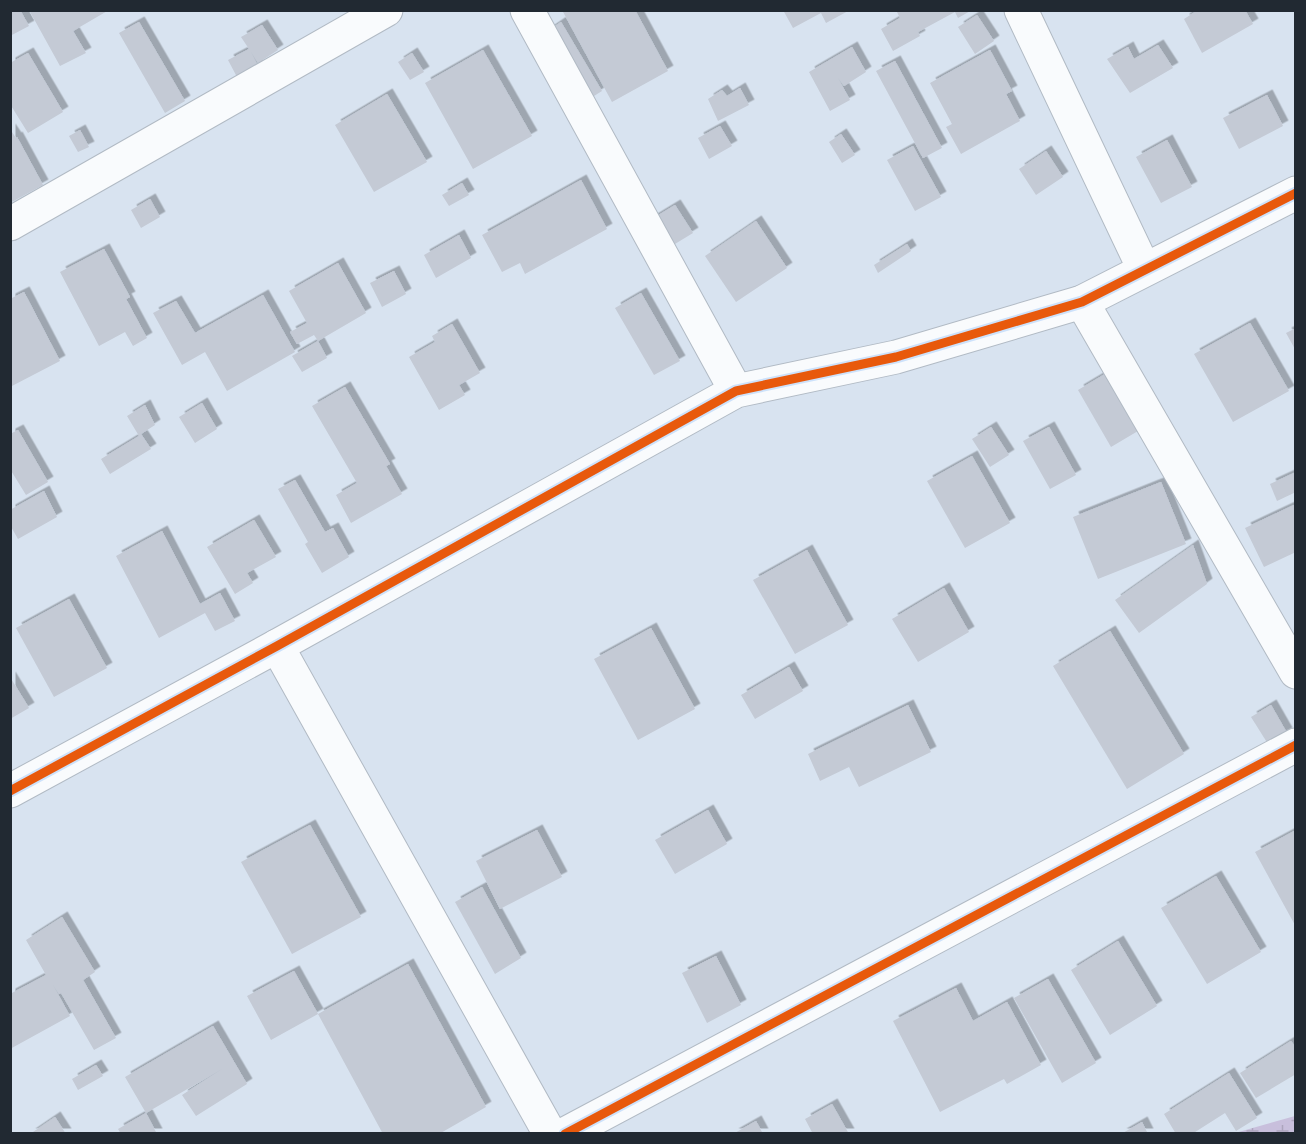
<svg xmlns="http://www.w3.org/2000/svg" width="1306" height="1144" font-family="Lora,serif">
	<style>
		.wetland { fill: url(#wetland-marsh) }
		.building { fill: #c4cad5; filter: url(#shadow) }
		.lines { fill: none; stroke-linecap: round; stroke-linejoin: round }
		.minor-casing { stroke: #b1bac4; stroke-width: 35 }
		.minor { stroke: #f9fbfd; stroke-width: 33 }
		.cycleway-casing { stroke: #cde2fb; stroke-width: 13 }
		.cycleway { stroke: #e8590c; stroke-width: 9 }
	</style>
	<defs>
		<pattern id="wetland-marsh" width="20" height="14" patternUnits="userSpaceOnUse" patternTransform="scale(1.5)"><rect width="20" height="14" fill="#c8bfdc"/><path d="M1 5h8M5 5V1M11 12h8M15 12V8" fill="none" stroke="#aca4bd"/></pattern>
		<filter id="shadow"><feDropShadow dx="5.5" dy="-5.5" stdDeviation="0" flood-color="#0004"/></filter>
	</defs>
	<rect width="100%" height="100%" fill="#d8e3f0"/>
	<!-- wetland -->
	<path class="wetland" d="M 1295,1116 L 1295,1133 L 1235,1133 Z"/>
	<!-- building -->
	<g class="building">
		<path d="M 10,10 L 20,10 L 29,26 L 10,36 Z"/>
		<path d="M 29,10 L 109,10 L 73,31 L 86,53 L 60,66 Z"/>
		<path d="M 562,10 L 635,10 L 668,71 L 612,102 Z"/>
		<path d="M 783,10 L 850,10 L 826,23 L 821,13 L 793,28 Z"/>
		<path d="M 896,10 L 972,10 L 958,18 L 955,12 L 918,32 L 920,36 L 893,51 L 881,29 L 900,18 Z"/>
		<path d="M 1198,10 L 1245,10 L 1253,24 L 1202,53 L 1184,19 Z"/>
		<path d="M 977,15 L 994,41 L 975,54 L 958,27 Z"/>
		<path d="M 139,22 L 185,101 L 165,113 L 119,33 Z"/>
		<path d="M 561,22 L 602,91 L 586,101 L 545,33 Z"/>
		<path d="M 262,25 L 278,50 L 258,63 L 251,52 L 258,66 L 237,77 L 228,60 L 249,49 L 241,37 Z"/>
		<path d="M 1158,45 L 1173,68 L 1130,93 L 1107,59 L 1128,47 L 1134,59 Z"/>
		<path d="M 852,47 L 866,72 L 844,86 L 838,78 L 850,100 L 830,111 L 809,72 Z"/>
		<path d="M 483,50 L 532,136 L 473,169 L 425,83 Z"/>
		<path d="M 990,50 L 1012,91 L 1006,94 L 1020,121 L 961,154 L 946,127 L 952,124 L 930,83 Z"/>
		<path d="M 28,53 L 63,112 L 28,133 L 10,104 L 10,63 Z"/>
		<path d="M 412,53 L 424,72 L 410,80 L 398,62 Z"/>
		<path d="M 895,61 L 942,148 L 923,158 L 876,71 Z"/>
		<path d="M 740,88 L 749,105 L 718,121 L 708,99 L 722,90 L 727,96 Z"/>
		<path d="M 387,94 L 427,162 L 374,192 L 335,125 Z"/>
		<path d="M 1267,95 L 1283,126 L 1239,149 L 1223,118 Z"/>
		<path d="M 720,126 L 732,146 L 709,159 L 698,138 Z"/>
		<path d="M 10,129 L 16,138 L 17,137 L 43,185 L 10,203 Z"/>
		<path d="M 80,130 L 89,147 L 78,152 L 69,136 Z"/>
		<path d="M 841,134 L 855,155 L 842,163 L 829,142 Z"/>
		<path d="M 1167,140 L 1192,187 L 1161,203 L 1136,157 Z"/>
		<path d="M 913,146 L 941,197 L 915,211 L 887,160 Z"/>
		<path d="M 1046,151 L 1063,177 L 1036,195 L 1019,169 Z"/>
		<path d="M 581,180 L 607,229 L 525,274 L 520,263 L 502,272 L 482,235 Z"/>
		<path d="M 462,183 L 469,195 L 449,206 L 442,195 Z"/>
		<path d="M 150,199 L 160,217 L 141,228 L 131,210 Z"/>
		<path d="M 675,205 L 693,233 L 670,247 L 652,219 Z"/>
		<path d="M 756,221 L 787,268 L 736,302 L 705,256 Z"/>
		<path d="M 459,235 L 471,258 L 436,278 L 424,255 Z"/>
		<path d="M 907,244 L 911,251 L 878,273 L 874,265 Z"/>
		<path d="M 104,249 L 130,297 L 126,299 L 147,338 L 133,346 L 125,332 L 99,346 L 60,272 Z"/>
		<path d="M 338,263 L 366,313 L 318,341 L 314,335 L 297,344 L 290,332 L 307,323 L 289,291 Z"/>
		<path d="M 394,271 L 406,294 L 382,307 L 370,283 Z"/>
		<path d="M 24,292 L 60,361 L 10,387 L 10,299 Z"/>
		<path d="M 641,293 L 680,361 L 654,375 L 615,308 Z"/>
		<path d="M 263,295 L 295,352 L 227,391 L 205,352 L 182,365 L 153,313 L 176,301 L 195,333 Z"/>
		<path d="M 1250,323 L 1289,391 L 1233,422 L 1194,354 Z"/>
		<path d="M 452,324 L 480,373 L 459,385 L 465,395 L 439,410 L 409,357 L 435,342 L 432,336 Z"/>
		<path d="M 1296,328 L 1296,351 L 1286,333 Z"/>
		<path d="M 318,341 L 327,358 L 302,372 L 292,356 Z"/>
		<path d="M 1105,374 L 1138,431 L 1111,447 L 1078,390 Z"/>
		<path d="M 345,387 L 390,464 L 386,466 L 402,494 L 351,523 L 336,495 L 357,483 L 312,406 Z"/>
		<path d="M 202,403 L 217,429 L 195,443 L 179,417 Z"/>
		<path d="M 145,405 L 155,425 L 141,434 L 151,449 L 110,474 L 101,459 L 139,436 L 127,416 Z"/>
		<path d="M 991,427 L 1009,455 L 990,467 L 972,439 Z"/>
		<path d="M 1049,427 L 1076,475 L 1050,489 L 1023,441 Z"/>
		<path d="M 18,430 L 48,482 L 26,495 L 10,469 L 10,434 Z"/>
		<path d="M 972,456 L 1010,523 L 965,548 L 927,481 Z"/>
		<path d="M 1296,472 L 1296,492 L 1277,501 L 1270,484 Z"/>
		<path d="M 295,480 L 325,532 L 333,528 L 349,557 L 322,573 L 305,544 L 308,542 L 278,489 Z"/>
		<path d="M 1161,482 L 1186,544 L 1098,579 L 1073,517 Z"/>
		<path d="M 44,491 L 57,517 L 18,539 L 10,525 L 10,510 Z"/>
		<path d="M 1296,504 L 1296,552 L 1264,567 L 1245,528 Z"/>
		<path d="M 254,520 L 276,557 L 247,573 L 253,583 L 235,594 L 207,547 Z"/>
		<path d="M 162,531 L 200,604 L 220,593 L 235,621 L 215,631 L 205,613 L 159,638 L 116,556 Z"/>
		<path d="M 1193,545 L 1207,584 L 1139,633 L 1115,600 Z"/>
		<path d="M 807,550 L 848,625 L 795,654 L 753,580 Z"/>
		<path d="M 944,588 L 969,632 L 918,662 L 892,619 Z"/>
		<path d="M 69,599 L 107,668 L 54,697 L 16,628 Z"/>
		<path d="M 651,628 L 695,709 L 638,740 L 594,659 Z"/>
		<path d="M 1110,631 L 1184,754 L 1127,789 L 1053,666 Z"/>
		<path d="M 789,667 L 803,691 L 755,719 L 741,695 Z"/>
		<path d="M 10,677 L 29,708 L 10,719 Z"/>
		<path d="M 908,705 L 931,752 L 859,787 L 849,767 L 820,781 L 808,754 Z"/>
		<path d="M 1271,705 L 1287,733 L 1268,744 L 1251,717 Z"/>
		<path d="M 708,810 L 727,844 L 675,874 L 655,840 Z"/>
		<path d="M 310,825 L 361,917 L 292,954 L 241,862 Z"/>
		<path d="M 537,830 L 562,877 L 500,909 L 476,861 Z"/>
		<path d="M 1296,830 L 1296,927 L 1255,852 Z"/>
		<path d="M 1216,876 L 1261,952 L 1207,984 L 1161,908 Z"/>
		<path d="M 482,887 L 521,958 L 495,974 L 455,902 Z"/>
		<path d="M 62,917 L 95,972 L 83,980 L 116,1038 L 94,1050 L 61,993 L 59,994 L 53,985 L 70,1016 L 10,1049 L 10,994 L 46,975 L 26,940 Z"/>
		<path d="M 1118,941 L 1157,1006 L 1110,1035 L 1071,970 Z"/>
		<path d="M 716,956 L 741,1005 L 707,1023 L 682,973 Z"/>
		<path d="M 408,964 L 486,1107 L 439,1134 L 383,1134 L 318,1014 Z"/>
		<path d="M 294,971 L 318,1014 L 271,1040 L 247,996 Z"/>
		<path d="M 1048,979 L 1096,1063 L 1062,1083 L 1014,998 Z"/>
		<path d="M 956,988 L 973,1021 L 1007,1002 L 1041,1065 L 1007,1084 L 1004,1079 L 940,1112 L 893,1021 Z"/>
		<path d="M 213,1026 L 247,1084 L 196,1116 L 182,1095 L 222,1069 L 146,1113 L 125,1077 Z"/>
		<path d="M 1291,1041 L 1296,1048 L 1296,1074 L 1256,1098 L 1240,1073 Z"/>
		<path d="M 96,1065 L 103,1076 L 78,1090 L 72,1079 Z"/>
		<path d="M 1229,1073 L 1257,1118 L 1236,1131 L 1225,1113 L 1192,1134 L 1176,1134 L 1164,1114 Z"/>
		<path d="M 832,1104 L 849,1134 L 813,1134 L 805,1119 Z"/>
		<path d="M 146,1113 L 157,1134 L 121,1134 L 118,1129 Z"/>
		<path d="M 55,1117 L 66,1134 L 30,1134 Z"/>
		<path d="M 756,1121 L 763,1134 L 733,1134 Z"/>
		<path d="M 1142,1122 L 1148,1134 L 1121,1134 Z"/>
	</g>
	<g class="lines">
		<!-- minor casing -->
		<g class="minor-casing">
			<g id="minor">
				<path d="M 527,10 L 736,391"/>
				<path d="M 1021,10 L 1144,269"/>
				<path d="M 10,224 L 386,10"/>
				<path d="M 1082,302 L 1296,672"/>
				<path d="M 277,646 L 550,1134"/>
				<path d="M 10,791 L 277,646 L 736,391 L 896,357 L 1082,302 L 1296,193"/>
				<path d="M 565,1134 L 1296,745"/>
			</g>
		</g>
		<!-- minor -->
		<use href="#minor" class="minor"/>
		<!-- cycleway casing -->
		<g class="cycleway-casing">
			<g id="cycleway">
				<path d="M 10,791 L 277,646 L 736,391 L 896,357 L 1082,302 L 1296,193"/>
				<path d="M 565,1134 L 1296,745"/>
			</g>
		</g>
		<!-- cycleway -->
		<use href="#cycleway" class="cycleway"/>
	</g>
	<!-- border -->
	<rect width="1306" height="1144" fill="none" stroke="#212932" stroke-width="24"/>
</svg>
